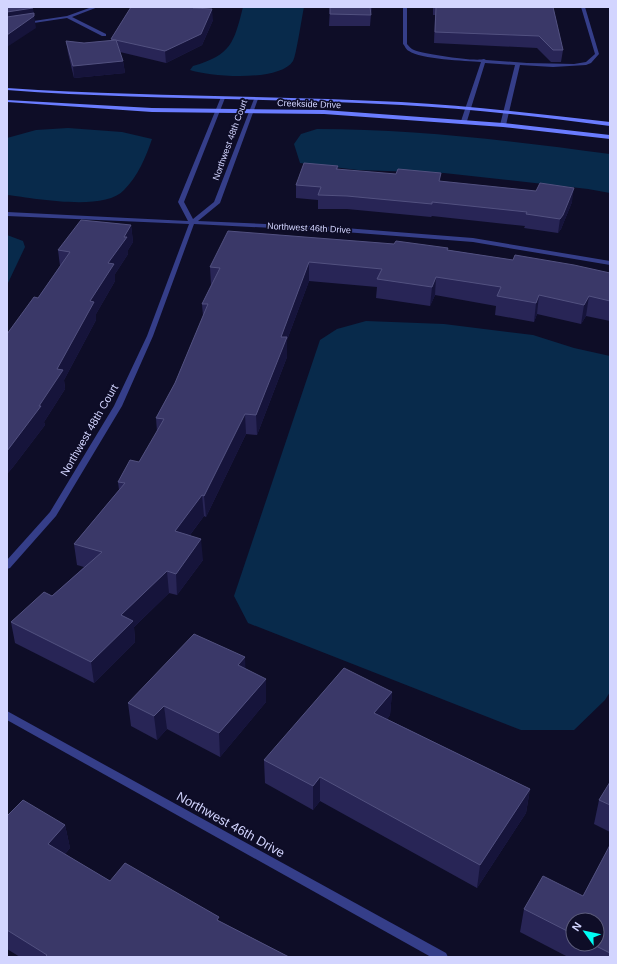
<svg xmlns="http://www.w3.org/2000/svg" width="617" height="964" font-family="Helvetica,sans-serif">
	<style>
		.water { fill: #082a4b }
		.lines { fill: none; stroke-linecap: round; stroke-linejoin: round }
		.street { fill: #353e89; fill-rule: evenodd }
		.secondary { fill: #6a7cff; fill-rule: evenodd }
		.wall { fill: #282556; fill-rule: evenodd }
		.shaded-wall { fill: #16143b }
		.building { fill: #3a3868; stroke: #525180 }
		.labels { text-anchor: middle; stroke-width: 3.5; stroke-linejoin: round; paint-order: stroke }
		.far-street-label { font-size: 9px; fill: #d3d5ff; stroke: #0e0d27 }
		.street-label { font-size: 11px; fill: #d3d5ff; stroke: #0e0d27 }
		.near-street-label { font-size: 13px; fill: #d3d5ff; stroke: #0e0d27 }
	</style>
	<rect width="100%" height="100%" fill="#0e0d27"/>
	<!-- water -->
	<g class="water">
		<path d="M 243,7 L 304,7 C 302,16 296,57 293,61 C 280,82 211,77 190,70 L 193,66 C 231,55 234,43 243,7 Z"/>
		<path d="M 68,128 L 122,132 L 152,139 C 146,157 138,176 124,190 C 104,212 34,198 7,195 L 7,138 L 36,130 Z"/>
		<path d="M 317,129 C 415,129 512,141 610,154 L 610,193 L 588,189 L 444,173 L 358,170 L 300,163 L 294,144 L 301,134 Z"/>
		<path d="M 7,235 L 23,241 L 25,247 L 7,285 Z"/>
		<path d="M 366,321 L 444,324 L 533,335 L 574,348 L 610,356 L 610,692 L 605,700 L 574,730 L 521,730 L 248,623 L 234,596 L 320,340 L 337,329 Z"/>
	</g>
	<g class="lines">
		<!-- street -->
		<g class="street">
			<path d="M 92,7 L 98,7 L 72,17 L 106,34 L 106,36 L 102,36 L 67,18 L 7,27 L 7,25 L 67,16 Z"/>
			<path d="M 403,7 L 407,7 L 407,44 C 409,46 411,49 414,50 C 424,54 475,62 484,59 L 486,60 L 527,63 L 574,64 L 586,62 L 595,54 L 581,7 L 585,7 L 599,54 L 591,63 L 586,65 L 553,67 L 520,65 L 506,125 L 503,127 L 500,125 L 515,65 L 485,63 L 467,121 L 464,123 L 461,121 L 481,62 C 466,61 420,59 409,51 C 406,50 405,46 403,44 Z"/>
			<path d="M 221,97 L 225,98 L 184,202 L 193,219 L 214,202 L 254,99 L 256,98 L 258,99 L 220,203 L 198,221 L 332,227 L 473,238 L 610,261 L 610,265 L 473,242 L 332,231 L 194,224 L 153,336 L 122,406 L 56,516 L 10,568 L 7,569 L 7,560 L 50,512 L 114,406 L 147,336 L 189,224 L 7,216 L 7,212 L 188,221 L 178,202 Z"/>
			<path d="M 7,711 L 446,953 L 448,957 L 431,957 L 7,720 Z"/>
		</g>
		<!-- secondary -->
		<g class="secondary">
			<path d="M 7,88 C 138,97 270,95 401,102 C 471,106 541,114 610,122 L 610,126 C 541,117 471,109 402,105 C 270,98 138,100 7,90 Z"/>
			<path d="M 7,100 L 152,108 L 324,110 L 503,123 L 610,135 L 610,139 L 503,127 L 324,114 L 152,112 L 7,102 Z"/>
		</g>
	</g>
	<!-- wall -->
	<g class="wall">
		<path d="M 131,7 L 201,7 L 200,9 L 213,20 L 202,45 L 166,63 L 120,52 L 123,61 L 125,73 L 74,78 L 68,53 L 66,41 L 84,43 L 111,41 L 111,39 Z"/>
		<path d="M 330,7 L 372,7 L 371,14 L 370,26 L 329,26 Z"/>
		<path d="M 433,7 L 553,7 L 563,50 L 561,62 L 551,62 L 537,48 L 434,43 L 435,15 L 433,15 Z"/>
		<path d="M 338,166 L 338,170 L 441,182 L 572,202 L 561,229 L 558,233 L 524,228 L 525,226 L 432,216 L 431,217 L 347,209 L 318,209 L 318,200 L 296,198 L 296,185 Z"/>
		<path d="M 131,225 L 133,242 L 128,250 L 128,254 L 115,274 L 115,281 L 96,314 L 96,320 L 64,380 L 65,389 L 44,422 L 45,425 L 13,467 L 7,474 L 7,334 L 38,298 L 60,266 L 58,250 Z"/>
		<path d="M 448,250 L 513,260 L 610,273 L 610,321 L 586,316 L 581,324 L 537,314 L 534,322 L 495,315 L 496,306 L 435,295 L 430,306 L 376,298 L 377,287 L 309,281 L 287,340 L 287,357 L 257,435 L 246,434 L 206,517 L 204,516 L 190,535 L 203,560 L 177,595 L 169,593 L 134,627 L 135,642 L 94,683 L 15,643 L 11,622 L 52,596 L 84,567 L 77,565 L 74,544 L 119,490 L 118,482 L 139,462 L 157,432 L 156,418 L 175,383 L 203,316 L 202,304 L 211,285 L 210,267 Z"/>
		<path d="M 245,657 L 245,669 L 266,702 L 220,757 L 167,729 L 157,740 L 131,726 L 128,703 Z"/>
		<path d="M 392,692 L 390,715 L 387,719 L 530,789 L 526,813 L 477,888 L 320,801 L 313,810 L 265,783 L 264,760 Z"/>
		<path d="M 610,782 L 610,832 L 594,824 L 599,800 Z"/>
		<path d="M 7,816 L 65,825 L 70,848 L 65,854 L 110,881 L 219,921 L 289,957 L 20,957 L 7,949 Z"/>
		<path d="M 610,845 L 610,957 L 568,957 L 520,932 L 524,909 L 583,896 ZM 573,920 L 597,944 L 573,944 Z"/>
	</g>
	<!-- shaded-wall -->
	<g class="shaded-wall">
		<path d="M 194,7 L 201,7 L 193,20 L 193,8 Z"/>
		<path d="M 370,7 L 372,7 L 370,16 Z"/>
		<path d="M 33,8 L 36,28 L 7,47 L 7,12 Z"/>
		<path d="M 212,9 L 213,20 L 202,45 L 166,63 L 165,51 Z"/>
		<path d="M 123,61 L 125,73 L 74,78 L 73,66 Z"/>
		<path d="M 441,173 L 440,187 L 439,181 Z"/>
		<path d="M 574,188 L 572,202 L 561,229 L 558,233 L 560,219 Z"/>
		<path d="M 131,225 L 133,242 L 128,250 L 128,254 L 115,274 L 115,281 L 96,314 L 96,320 L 64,380 L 65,389 L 44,422 L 45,425 L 13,467 L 7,474 L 7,451 L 39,406 L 57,369 L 108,263 L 124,237 Z"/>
		<path d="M 309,262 L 309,281 L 287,340 L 287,357 L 257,435 L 256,415 L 281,337 Z"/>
		<path d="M 436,277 L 435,295 L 430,306 L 432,287 Z"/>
		<path d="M 539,295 L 537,314 L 534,322 L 536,303 Z"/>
		<path d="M 589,296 L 586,316 L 581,324 L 584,305 Z"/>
		<path d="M 245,414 L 246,434 L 206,517 L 204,496 Z"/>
		<path d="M 202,495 L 204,516 L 177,552 L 175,531 Z"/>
		<path d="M 201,539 L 203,560 L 177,595 L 176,574 Z"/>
		<path d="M 167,571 L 169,593 L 134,627 L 135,642 L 94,683 L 91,662 L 121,615 Z"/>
		<path d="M 245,657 L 246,681 L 238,665 Z"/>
		<path d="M 266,679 L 266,702 L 220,757 L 219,733 Z"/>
		<path d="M 392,692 L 390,715 L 373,737 L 374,713 Z"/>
		<path d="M 164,706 L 167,729 L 157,740 L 154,716 Z"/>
		<path d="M 320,777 L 320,801 L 313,810 L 313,786 Z"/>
		<path d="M 530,789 L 526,813 L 477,888 L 480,865 Z"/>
		<path d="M 65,825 L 70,848 L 53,867 L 48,844 Z"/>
	</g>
	<!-- building -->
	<g class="building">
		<path d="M 7,7 L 32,7 L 33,8 L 7,12 Z"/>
		<path d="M 131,7 L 194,7 L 193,8 L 212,9 L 201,34 L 165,51 L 111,39 Z"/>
		<path d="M 330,7 L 370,7 L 371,15 L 330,14 Z"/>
		<path d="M 436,7 L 553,7 L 563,50 L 553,50 L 539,36 L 435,32 Z"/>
		<path d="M 34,13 L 34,16 L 7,35 L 7,17 Z"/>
		<path d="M 116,40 L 123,61 L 73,66 L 66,41 L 84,43 Z"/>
		<path d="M 304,163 L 338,166 L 336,169 L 396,174 L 398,169 L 441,173 L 439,181 L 536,191 L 540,183 L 574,188 L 563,215 L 560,219 L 526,214 L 527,212 L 432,202 L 432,204 L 347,196 L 318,195 L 321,187 L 296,185 Z"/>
		<path d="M 81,220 L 131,225 L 124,237 L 127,237 L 108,263 L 114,264 L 90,301 L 94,302 L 57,369 L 63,370 L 39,406 L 41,406 L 7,451 L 7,334 L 34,297 L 38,298 L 70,252 L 58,250 Z"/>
		<path d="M 228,231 L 394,244 L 396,241 L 448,248 L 447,250 L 513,260 L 515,255 L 574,265 L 610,273 L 610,301 L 589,296 L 584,305 L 539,295 L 536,303 L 497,296 L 501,287 L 436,277 L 432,287 L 377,279 L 382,269 L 309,262 L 281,337 L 287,337 L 256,415 L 245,414 L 204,496 L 202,495 L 175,531 L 201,539 L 176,574 L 167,571 L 121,615 L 133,621 L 91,662 L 11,622 L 44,592 L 52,596 L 102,552 L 74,544 L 125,483 L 118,482 L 130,460 L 139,462 L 164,419 L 156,418 L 175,383 L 208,304 L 202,304 L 220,268 L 210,267 Z"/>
		<path d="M 194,634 L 245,657 L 238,665 L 266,679 L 219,733 L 164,706 L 154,716 L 128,703 Z"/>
		<path d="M 344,668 L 392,692 L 374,713 L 530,789 L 480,865 L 320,777 L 313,786 L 264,760 Z"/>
		<path d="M 610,782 L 610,805 L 599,800 Z"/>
		<path d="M 23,800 L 65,825 L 48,844 L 110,881 L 125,863 L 219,917 L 217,920 L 289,957 L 45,957 L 47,955 L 7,930 L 7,816 Z"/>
		<path d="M 610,845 L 610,953 L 592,944 L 597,944 L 597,920 L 573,920 L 573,934 L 524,909 L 543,876 L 583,896 Z"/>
	</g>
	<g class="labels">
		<!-- far-street labels -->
		<g class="far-street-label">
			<text transform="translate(309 104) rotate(2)" y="3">Creekside Drive</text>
			<text transform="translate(230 140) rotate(-70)" y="3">Northwest 48th Court</text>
			<text transform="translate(309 228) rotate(3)" y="3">Northwest 46th Drive</text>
		</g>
		<!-- street labels -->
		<g class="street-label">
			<text transform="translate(89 430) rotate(-60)" y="4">Northwest 48th Court</text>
		</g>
		<!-- near-street labels -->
		<g class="near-street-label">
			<text transform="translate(231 824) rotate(29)" y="5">Northwest 46th Drive</text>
		</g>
	</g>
	<!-- border -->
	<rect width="617" height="964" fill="none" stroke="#d3d5ff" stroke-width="16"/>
	<!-- north arrow -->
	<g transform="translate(585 932) rotate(303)"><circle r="19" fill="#0e0d27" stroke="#5d5d7d"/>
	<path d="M0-3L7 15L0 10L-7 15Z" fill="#00fef4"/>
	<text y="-6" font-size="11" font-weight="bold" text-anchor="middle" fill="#d3d5ff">N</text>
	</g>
</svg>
